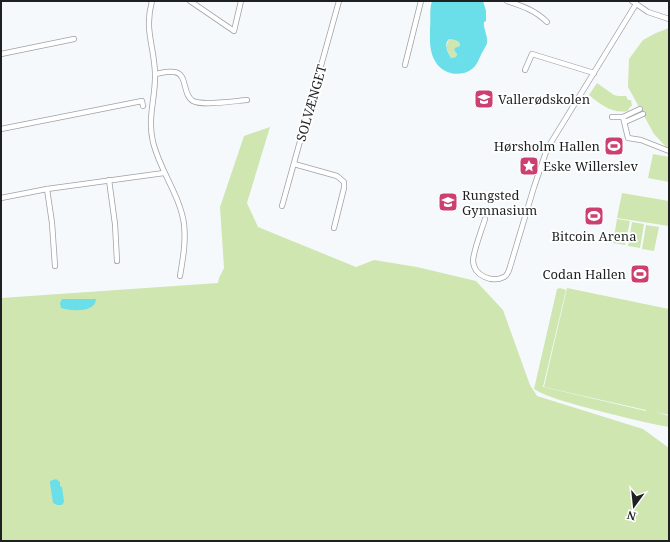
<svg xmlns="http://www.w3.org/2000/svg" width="670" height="542" viewBox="0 0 670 542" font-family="'Noto Serif',serif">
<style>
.green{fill:#cfe6b0}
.water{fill:#6adfe9;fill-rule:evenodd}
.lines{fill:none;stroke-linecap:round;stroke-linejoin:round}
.minor-casing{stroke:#9fa2a5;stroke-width:6}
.minor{stroke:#fff;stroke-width:4.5}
.labels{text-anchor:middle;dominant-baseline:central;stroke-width:3.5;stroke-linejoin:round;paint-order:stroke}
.poi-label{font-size:13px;fill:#1e2021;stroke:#fff;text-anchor:start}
.street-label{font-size:13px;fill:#1e2021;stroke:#fff}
</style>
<rect width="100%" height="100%" fill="#f5f9fc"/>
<g class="green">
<path d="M669 28V150L654 134 628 87 629 59 643 40 656 33Z"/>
<path d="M449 39C455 40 460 40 460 46L454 50 457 54 456 57 451 58 446 47Z"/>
<path d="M597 83 614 95 618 96H626L628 100H631L632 106 630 107 628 111C612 114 600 104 589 95Z"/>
<path d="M270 127 247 203 258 227 356 267 374 260 417 267 476 281 503 310 530 385 537 396 643 429 669 448V541H1V298L218 283 219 278 224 268 220 207 244 136Z"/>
<path d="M653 154 669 157V182L648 178Z"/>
<path d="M622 193 669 201V226L617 218Z"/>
<path d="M617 219 630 221 625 245 613 243Z"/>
<path d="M632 222 644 224 640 248 628 246Z"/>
<path d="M646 225 659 227 654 251 642 249Z"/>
<path d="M560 288 566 290 543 387 646 411V410L544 387 567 288 669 309V415L655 412 669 416V427C640 422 612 414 584 407 567 402 549 398 534 389L557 289Z"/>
</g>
<g class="water">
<path d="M432 1H483L486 11V21L484 22C483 29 488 35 487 43 486 47 482 52 480 57 478 61 476 66 472 69 460 78 442 74 435 61 429 51 430 40 430 28 431 19 429 10 432 1ZM449 39C455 40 460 40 460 46L455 48 454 50 457 54 456 57 451 58C448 52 443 45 449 39Z"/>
<path d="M62 299H96C96 313 70 311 61 308L60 303Z"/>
<path d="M56 479 60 482V486L62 487 64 502 62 505H57L53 503 50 483V481Z"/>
</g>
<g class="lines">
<defs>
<g id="minor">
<path d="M152 1C144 30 154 45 155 73 156 97 147 117 153 142 160 171 180 195 184 224 186 242 183 258 180 276"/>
<path d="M190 1 234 31 241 1"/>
<path d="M507 1C522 6 535 10 547 22"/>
<path d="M632 1 648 12 669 19"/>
<path d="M1 54 74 39"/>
<path d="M405 65 421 1"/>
<path d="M525 70 532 54 594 73"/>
<path d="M155 74C161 73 168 71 174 72 188 73 182 95 193 101 202 106 235 101 247 100"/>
<path d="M612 117H623L628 138 641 140 669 151"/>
<path d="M623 117 640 109"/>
<path d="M625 122 643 114"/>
<path d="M1 129 142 101 143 106"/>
<path d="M294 164 337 176 344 182V188L334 228"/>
<path d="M109 180 115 224 117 261"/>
<path d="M47 189 52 223 55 266"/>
<path d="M1 198 47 189 164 173"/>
<path d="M282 206 339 1"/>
<path d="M485 219C482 229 473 252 473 261 474 276 492 283 504 277 508 275 509 270 510 267L534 187 547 149 636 4"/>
</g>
</defs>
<use href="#minor" class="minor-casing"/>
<use href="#minor" class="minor"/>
</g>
<defs>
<symbol id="school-square" viewBox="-11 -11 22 22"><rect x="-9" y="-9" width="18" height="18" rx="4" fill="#cc406f" stroke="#fff"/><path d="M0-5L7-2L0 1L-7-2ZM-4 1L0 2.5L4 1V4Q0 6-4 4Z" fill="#fff"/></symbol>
<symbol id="stadium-square" viewBox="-11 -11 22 22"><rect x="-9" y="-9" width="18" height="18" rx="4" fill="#cc406f" stroke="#fff"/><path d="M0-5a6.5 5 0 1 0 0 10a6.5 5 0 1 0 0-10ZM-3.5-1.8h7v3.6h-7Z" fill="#fff"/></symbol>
<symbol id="sight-square" viewBox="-11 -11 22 22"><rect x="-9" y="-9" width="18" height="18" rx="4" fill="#cc406f" stroke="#fff"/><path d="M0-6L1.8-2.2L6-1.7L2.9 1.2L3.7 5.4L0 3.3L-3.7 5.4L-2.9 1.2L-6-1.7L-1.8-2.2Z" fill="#fff"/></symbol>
</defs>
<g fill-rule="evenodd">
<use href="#school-square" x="473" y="88" width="22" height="22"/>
<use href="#stadium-square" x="603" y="135" width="22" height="22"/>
<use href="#sight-square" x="518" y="155" width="22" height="22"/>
<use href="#school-square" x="437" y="191" width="22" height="22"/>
<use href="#stadium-square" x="583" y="205" width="22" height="22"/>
<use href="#stadium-square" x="629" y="263" width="22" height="22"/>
</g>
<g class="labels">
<g class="poi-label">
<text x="498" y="99">Vallerødskolen</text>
<text x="600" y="146" text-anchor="end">Hørsholm Hallen</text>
<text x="543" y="166">Eske Willerslev</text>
<text x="462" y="195">Rungsted<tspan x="462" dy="15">Gymnasium</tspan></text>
<text x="594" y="236" text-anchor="middle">Bitcoin Arena</text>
<text x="626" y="274" text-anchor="end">Codan Hallen</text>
</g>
<g class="street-label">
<text transform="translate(311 103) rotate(-74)">SOLVÆNGET</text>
</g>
</g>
<rect width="670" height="542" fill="none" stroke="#1e2021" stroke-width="4"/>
<g transform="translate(634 506) rotate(195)" stroke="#ffffff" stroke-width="3" paint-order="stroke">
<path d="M0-3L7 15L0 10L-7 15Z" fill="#1e2021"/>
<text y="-6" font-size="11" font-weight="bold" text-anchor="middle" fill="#1e2021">N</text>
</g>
</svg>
